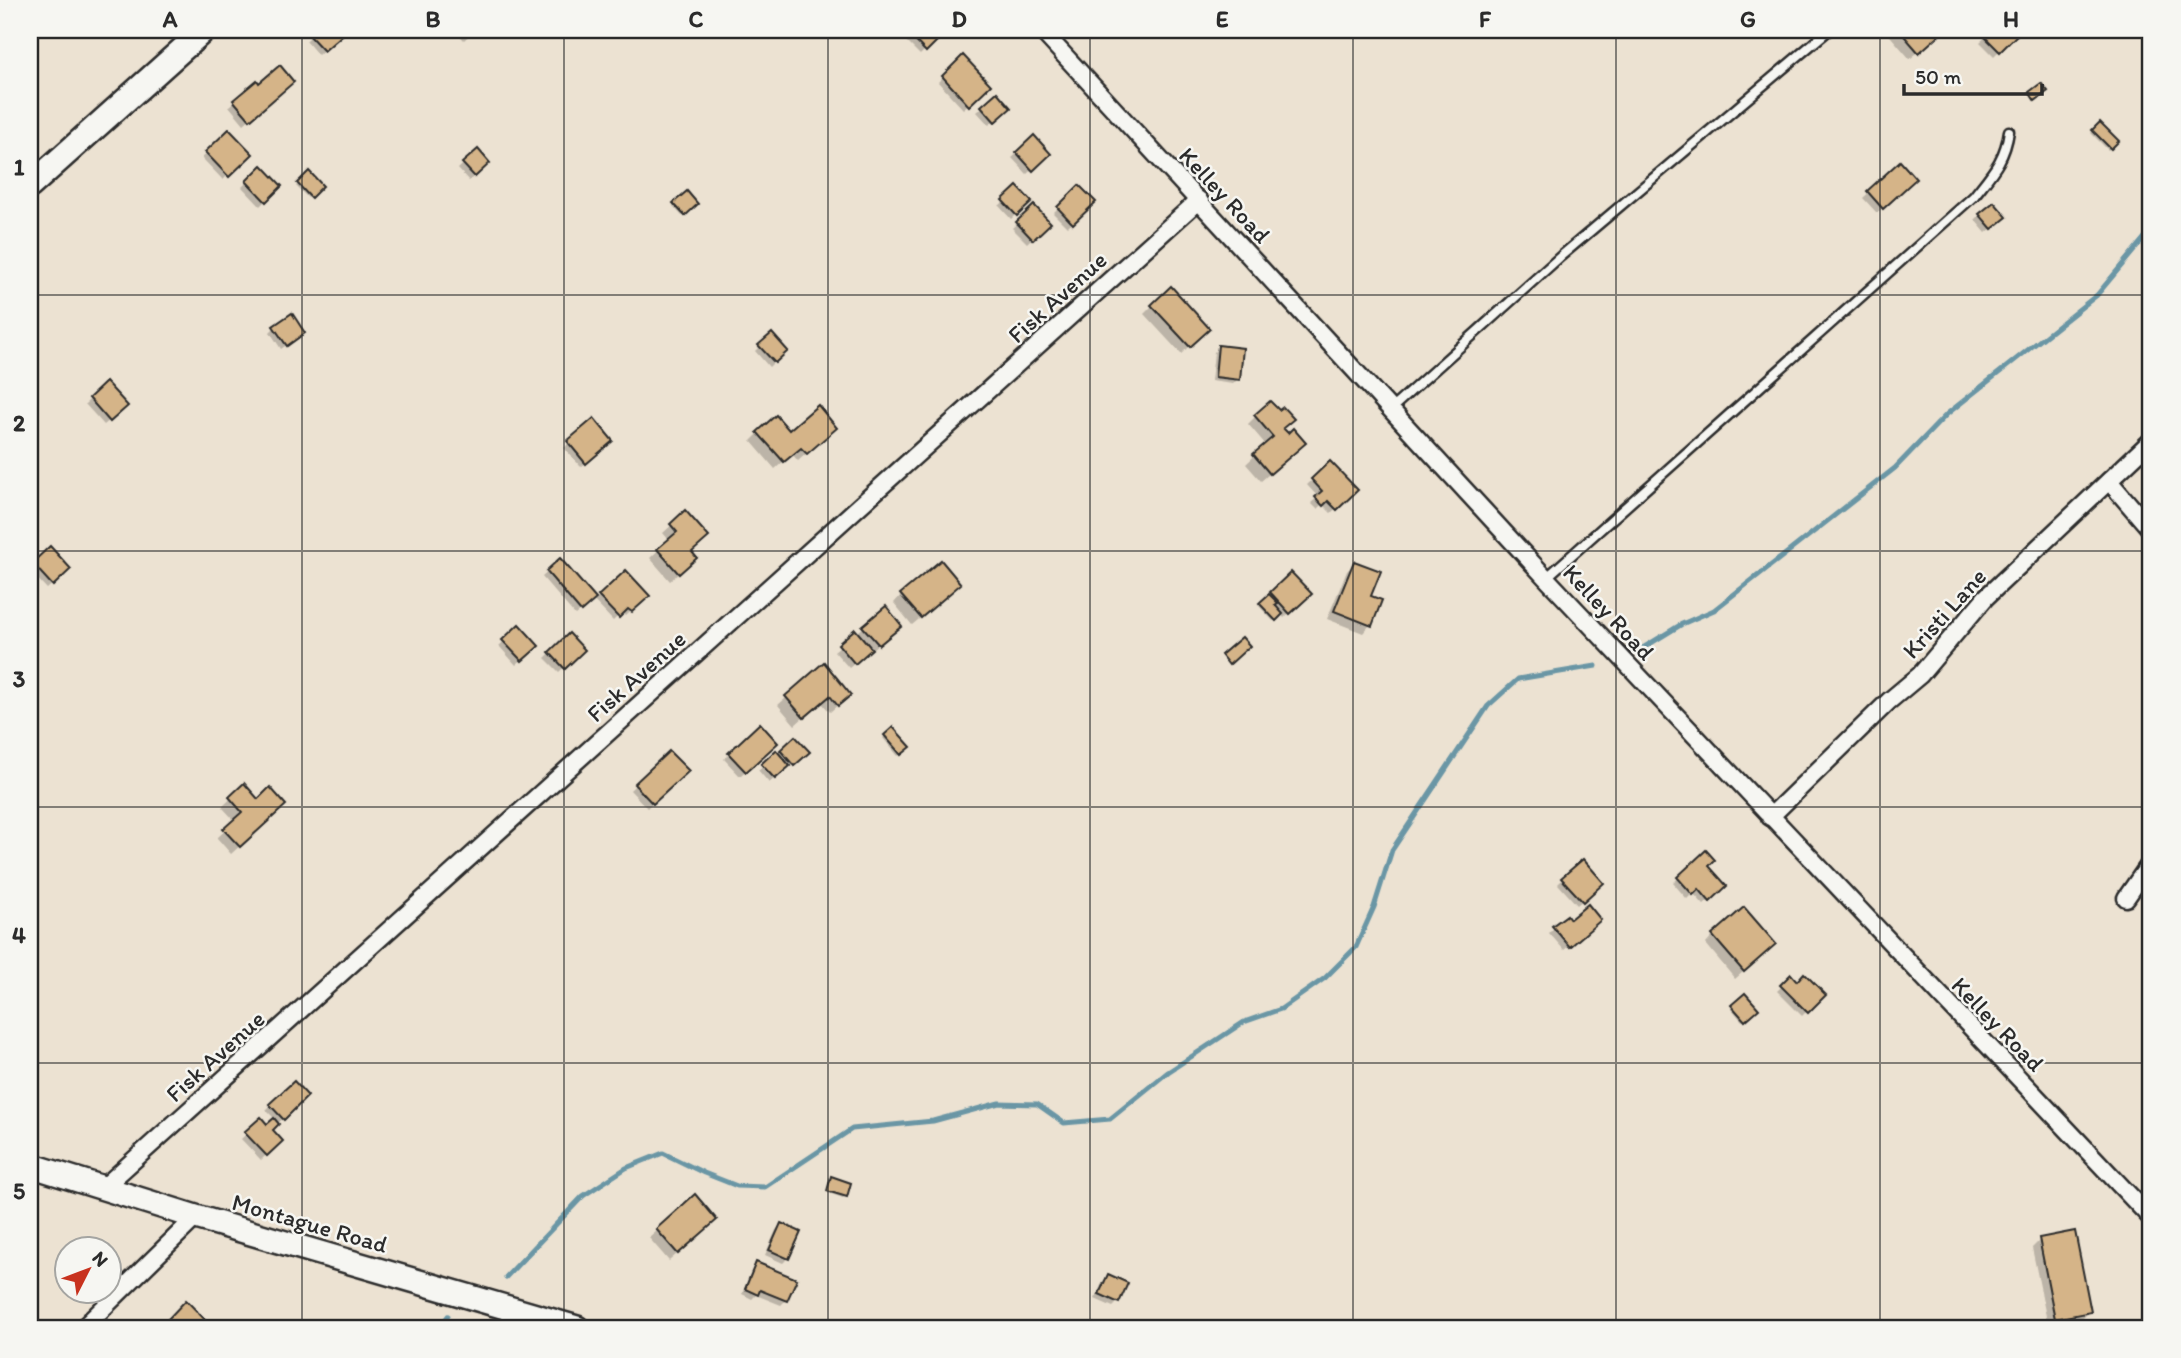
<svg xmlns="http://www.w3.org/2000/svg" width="2181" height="1358" viewBox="0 0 2181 1358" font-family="Itim,sans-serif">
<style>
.shadow{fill:#0003}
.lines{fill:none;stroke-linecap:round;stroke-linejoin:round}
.stream{stroke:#6a96a5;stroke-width:5}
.building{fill:#d5b488;stroke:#2b2b2b;stroke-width:2}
.lane-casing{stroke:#2b2b2b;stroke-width:13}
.street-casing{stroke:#2b2b2b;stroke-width:21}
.secondary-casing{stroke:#2b2b2b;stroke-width:28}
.lane{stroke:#f6f6f2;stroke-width:8}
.street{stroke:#f6f6f2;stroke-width:16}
.secondary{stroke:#f6f6f2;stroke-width:23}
.grid{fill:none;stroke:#2b2b2b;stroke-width:2;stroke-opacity:0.55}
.labels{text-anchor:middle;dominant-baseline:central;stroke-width:5;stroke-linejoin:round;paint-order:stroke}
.street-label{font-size:24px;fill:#2b2b2b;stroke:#f6f6f2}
.neatline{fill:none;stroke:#2b2b2b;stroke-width:2.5}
.grid-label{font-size:23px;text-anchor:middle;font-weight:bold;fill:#2b2b2b}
</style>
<rect width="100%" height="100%" fill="#ece2d2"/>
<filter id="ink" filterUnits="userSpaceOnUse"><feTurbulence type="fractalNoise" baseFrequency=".0143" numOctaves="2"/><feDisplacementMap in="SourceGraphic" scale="14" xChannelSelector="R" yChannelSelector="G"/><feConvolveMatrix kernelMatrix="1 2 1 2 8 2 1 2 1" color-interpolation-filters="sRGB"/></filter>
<g filter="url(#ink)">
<g class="shadow">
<path d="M317 30H346L318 55 306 41Z"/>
<path d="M455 30H475L464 40Z"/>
<path d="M895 30H939L942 33 920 55Z"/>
<path d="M1885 30H1944L1910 59Z"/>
<path d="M1993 30H2015L2018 32 1994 56 1980 42Z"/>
<path d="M963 58 989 85 963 109 938 82Z"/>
<path d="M256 82 259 86 287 87 244 124 229 106Z"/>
<path d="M997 95 1008 108 989 125 977 112Z"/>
<path d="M2100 124 2117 141 2108 150 2091 133Z"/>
<path d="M229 132 250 154 223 180 202 158Z"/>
<path d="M1034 138 1048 154 1027 174 1012 158Z"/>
<path d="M477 151 488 163 469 181 458 169Z"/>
<path d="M1900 164 1914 179 1877 213 1863 198Z"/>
<path d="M262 168 280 186 260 206 242 187Z"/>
<path d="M309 174 321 186 308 198 296 186Z"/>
<path d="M1079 188 1093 202 1067 227 1053 213Z"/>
<path d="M1017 189 1029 202 1011 219 999 206Z"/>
<path d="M686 193 696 203 682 216 673 206Z"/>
<path d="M1034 208 1048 223 1027 243 1012 228Z"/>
<path d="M1980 215 1999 222 1986 233 1975 220Z"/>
<path d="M1152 306 1207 329 1181 354 1144 314Z"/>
<path d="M275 327 303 333 281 349 270 332Z"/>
<path d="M771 335 786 350 769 367 755 351Z"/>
<path d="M1219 347 1238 379 1233 384 1211 381 1214 352Z"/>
<path d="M106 384 126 406 104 425 85 404Z"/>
<path d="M1256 416 1281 428 1296 451 1261 481 1246 464 1266 445 1248 424Z"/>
<path d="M759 433H789L827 435 798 461 792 454 775 469 751 441Z"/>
<path d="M569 443 606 446 581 467 564 448Z"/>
<path d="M1330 463 1355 490 1331 513 1322 504 1317 509 1311 503 1318 497 1307 485Z"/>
<path d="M685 513 687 566 670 581 650 558 669 540 663 533Z"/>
<path d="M50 549 69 569 47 589 30 571V568Z"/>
<path d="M560 561 595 601 626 573 647 596 626 616 622 612 613 621 593 600 575 615 542 577Z"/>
<path d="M1355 563 1369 597 1370 625 1363 633 1327 619 1347 571Z"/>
<path d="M1291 574 1309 594 1284 618 1281 614 1273 621 1259 606Z"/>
<path d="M951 592 912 625 894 603 901 595Z"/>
<path d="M519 627 536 646 516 665 499 646Z"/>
<path d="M864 627 895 630 849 668 834 651Z"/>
<path d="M568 636 582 650 559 672 545 658Z"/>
<path d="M824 665 841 702 830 712 821 702 795 725 778 705Z"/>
<path d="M759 725 775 743 740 776 724 759Z"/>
<path d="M893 729 908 747 898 756 883 738Z"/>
<path d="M795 739 807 752 769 783 758 770Z"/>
<path d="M669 753 686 771 647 808 630 790Z"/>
<path d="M244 786 258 801 276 813 231 854 217 838 235 821 222 807Z"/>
<path d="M1706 853 1707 866 1725 886 1704 905 1693 893 1687 899 1673 883Z"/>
<path d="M1563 879 1597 888 1577 905 1558 884Z"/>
<path d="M1570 921 1594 925 1564 950 1549 933 1554 928Z"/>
<path d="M1713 936 1766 952 1735 979 1706 944Z"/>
<path d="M1791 977 1797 983 1823 995 1802 1016 1777 991Z"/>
<path d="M1745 996 1756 1009 1742 1021 1731 1008Z"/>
<path d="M294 1083 306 1096 271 1130 281 1141 261 1160 241 1139 261 1120 267 1126 275 1119 266 1110Z"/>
<path d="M830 1180 845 1196 843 1198 826 1192Z"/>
<path d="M695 1197 707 1228 669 1261 649 1238Z"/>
<path d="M781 1225 788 1258 783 1263 765 1255 776 1230Z"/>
<path d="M2040 1240 2089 1312 2081 1320 2048 1326 2032 1248Z"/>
<path d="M757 1264 786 1300 781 1305 756 1295 752 1299 742 1294 752 1269Z"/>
<path d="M1108 1276 1118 1302 1113 1307 1095 1299 1103 1281Z"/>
<path d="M186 1303 211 1328H161Z"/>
<path d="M1011 1324 1020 1328H1007Z"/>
</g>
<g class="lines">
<g class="stream">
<path d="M1638 651 1682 624 1714 610 1895 468 1947 414 2097 295 2151 230"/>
<path d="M506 1277 583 1196 626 1168 663 1153 704 1173 737 1186 765 1187 852 1129 933 1121 999 1103 1037 1104 1064 1123 1110 1119 1168 1072 1244 1022 1281 1009 1325 978 1356 947 1374 907 1392 850 1488 706 1518 679 1596 666"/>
<path d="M439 1328 448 1316"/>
</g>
</g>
<g class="building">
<path d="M315 30H348L324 51 309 35Z"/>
<path d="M905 30H941L945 33 926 52Z"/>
<path d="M1899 30H1945L1919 53Z"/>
<path d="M1990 30H2017L2020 32 2000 52 1984 36Z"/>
<path d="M963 55 991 85 969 106 942 76Z"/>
<path d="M280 65 294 82 250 120 233 100 257 80 259 83Z"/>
<path d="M2041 83 2048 91 2035 101 2029 92Z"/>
<path d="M997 92 1011 108 995 122 981 106Z"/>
<path d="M2100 122 2119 141 2111 149 2092 130Z"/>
<path d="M229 129 253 154 229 177 205 152Z"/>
<path d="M1034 135 1051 154 1033 171 1016 152Z"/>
<path d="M478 149 490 163 475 177 462 163Z"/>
<path d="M1900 161 1916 179 1883 209 1867 191Z"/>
<path d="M262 165 282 186 266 202 246 181Z"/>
<path d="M309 171 323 186 311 198 297 183Z"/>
<path d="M1079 185 1096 202 1073 224 1057 207Z"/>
<path d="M1017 186 1032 202 1017 216 1002 200Z"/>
<path d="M687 191 698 204 685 216 673 203Z"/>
<path d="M1994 202 2007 217 1992 229 1979 214Z"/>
<path d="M1034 205 1051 223 1033 240 1016 222Z"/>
<path d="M1171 286 1210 329 1190 347 1151 305Z"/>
<path d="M292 313 305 333 287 346 273 326Z"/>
<path d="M772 333 788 351 775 363 758 345Z"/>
<path d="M1218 345 1243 348 1240 380 1215 377Z"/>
<path d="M106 382 128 406 110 422 89 398Z"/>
<path d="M1270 401 1279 410 1283 407 1294 419 1283 428 1288 433 1293 428 1306 443 1270 474 1253 454 1273 437 1254 415Z"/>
<path d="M818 405 837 428 807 454 801 448 784 462 757 432 776 415 789 430Z"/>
<path d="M594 418 613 441 586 464 567 441Z"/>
<path d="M1330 461 1358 490 1337 510 1328 501 1323 506 1315 497 1322 491 1311 479Z"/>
<path d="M685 510 709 537 692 552 697 558 679 574 657 549 677 532 670 524Z"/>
<path d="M50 546 71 569 53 586 32 563Z"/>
<path d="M560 558 596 599 581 612 546 571Z"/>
<path d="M941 560 961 584 921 618 900 594Z"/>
<path d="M1354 561 1381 571 1371 596 1382 600 1372 626 1334 611Z"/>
<path d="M626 570 650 596 632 612 628 609 619 618 598 596Z"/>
<path d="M1291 572 1312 594 1290 614 1270 592Z"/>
<path d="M1269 594 1278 603 1275 605 1283 614 1276 621 1259 603Z"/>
<path d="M886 606 902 626 879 645 862 626Z"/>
<path d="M519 624 539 646 522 661 502 640Z"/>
<path d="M855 629 872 649 855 664 838 644Z"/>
<path d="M569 633 585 650 565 669 549 652Z"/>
<path d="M1242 637 1250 646 1229 665 1221 655Z"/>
<path d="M824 662 851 695 838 706 830 696 804 718 785 696Z"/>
<path d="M760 723 778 743 746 772 728 753Z"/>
<path d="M893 727 911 747 901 755 884 735Z"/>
<path d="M795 736 810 752 794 766 780 750Z"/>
<path d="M776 750 790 766 775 779 761 764Z"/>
<path d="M669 751 689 771 653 804 634 784Z"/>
<path d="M244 783 258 799 270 787 286 805 240 847 223 829 242 812 229 797Z"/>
<path d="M1706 850 1715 860 1709 866 1727 886 1710 902 1699 889 1693 895 1677 877Z"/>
<path d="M1583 859 1604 883 1583 902 1561 878Z"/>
<path d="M1588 904 1601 920 1570 947 1552 926 1567 915 1570 919Z"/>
<path d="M1744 907 1776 944 1744 972 1712 935Z"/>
<path d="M1804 973 1826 995 1808 1013 1780 985 1791 974 1797 981Z"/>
<path d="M1745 993 1759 1009 1745 1021 1731 1005Z"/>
<path d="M294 1081 308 1096 284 1120 269 1104Z"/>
<path d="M261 1117 267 1124 274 1118 279 1124 273 1130 283 1141 267 1156 244 1132Z"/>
<path d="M831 1176 851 1183 847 1197 827 1191Z"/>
<path d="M695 1194 717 1220 678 1254 656 1229Z"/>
<path d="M781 1223 801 1232 789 1259 769 1250Z"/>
<path d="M2075 1231 2091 1312 2055 1319 2039 1238Z"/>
<path d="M756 1262 797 1279 787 1301 760 1290 758 1295 745 1289Z"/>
<path d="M1108 1274 1128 1283 1119 1303 1099 1294Z"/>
<path d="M186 1300 213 1328H177L168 1319Z"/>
</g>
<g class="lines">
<defs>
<g id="lane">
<path d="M1391 409 1561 256 1829 30"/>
<path d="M1546 578 1974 196C1992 173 2005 160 2009 131"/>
</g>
<g id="street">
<path d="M1041 30 1546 578 2151 1218"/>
<path d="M2109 481 2151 530"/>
<path d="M1770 817 1889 701 1920 675 1986 597 2151 441"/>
<path d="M2126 898 2151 862"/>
<path d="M104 1187 1199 200"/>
<path d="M83 1328 196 1217"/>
</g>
<g id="secondary">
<path d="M30 186 204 30"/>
<path d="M30 1165 196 1217 577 1328"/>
</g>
</defs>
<use href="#lane" class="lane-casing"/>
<use href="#street" class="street-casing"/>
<use href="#secondary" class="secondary-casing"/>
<use href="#lane" class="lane"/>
<use href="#street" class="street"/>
<use href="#secondary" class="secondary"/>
</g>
</g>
<path class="grid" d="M302 30V1328M564 30V1328M828 30V1328M1090 30V1328M1353 30V1328M1616 30V1328M1880 30V1328M30 295H2151M30 551H2151M30 807H2151M30 1063H2151"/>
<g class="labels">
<g class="street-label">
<text transform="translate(1225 195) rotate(47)">Kelley Road</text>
<text transform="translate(1057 297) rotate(-42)">Fisk Avenue</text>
<text transform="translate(1609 612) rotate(47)">Kelley Road</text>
<text transform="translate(1944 613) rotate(-48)">Kristi Lane</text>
<text transform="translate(636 676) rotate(-42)">Fisk Avenue</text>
<text transform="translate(1998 1024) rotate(46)">Kelley Road</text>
<text transform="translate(215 1056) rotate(-42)">Fisk Avenue</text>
<text transform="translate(310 1223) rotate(16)">Montague Road</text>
</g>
</g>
<rect width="2181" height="1358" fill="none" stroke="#f6f6f2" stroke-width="77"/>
<g transform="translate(88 1270) rotate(48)"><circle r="33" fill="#f6f6f2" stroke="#a5a5a2" stroke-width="2"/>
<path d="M0-5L12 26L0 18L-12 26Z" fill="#c8321e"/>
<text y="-10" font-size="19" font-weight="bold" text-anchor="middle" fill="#2b2b2b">N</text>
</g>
<path d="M1904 84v10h138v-10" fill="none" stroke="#2b2b2b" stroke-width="3.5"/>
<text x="1915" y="84" font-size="21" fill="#2b2b2b" stroke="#f6f6f2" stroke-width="5" paint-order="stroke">50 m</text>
<rect x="38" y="38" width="2104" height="1282" class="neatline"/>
<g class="grid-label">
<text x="170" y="27">A</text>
<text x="433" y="27">B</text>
<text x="696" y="27">C</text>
<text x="959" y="27">D</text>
<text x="1222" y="27">E</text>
<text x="1485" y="27">F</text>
<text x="1748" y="27">G</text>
<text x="2011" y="27">H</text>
<text x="19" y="175">1</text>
<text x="19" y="431">2</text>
<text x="19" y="687">3</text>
<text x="19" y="943">4</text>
<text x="19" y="1199">5</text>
</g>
</svg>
